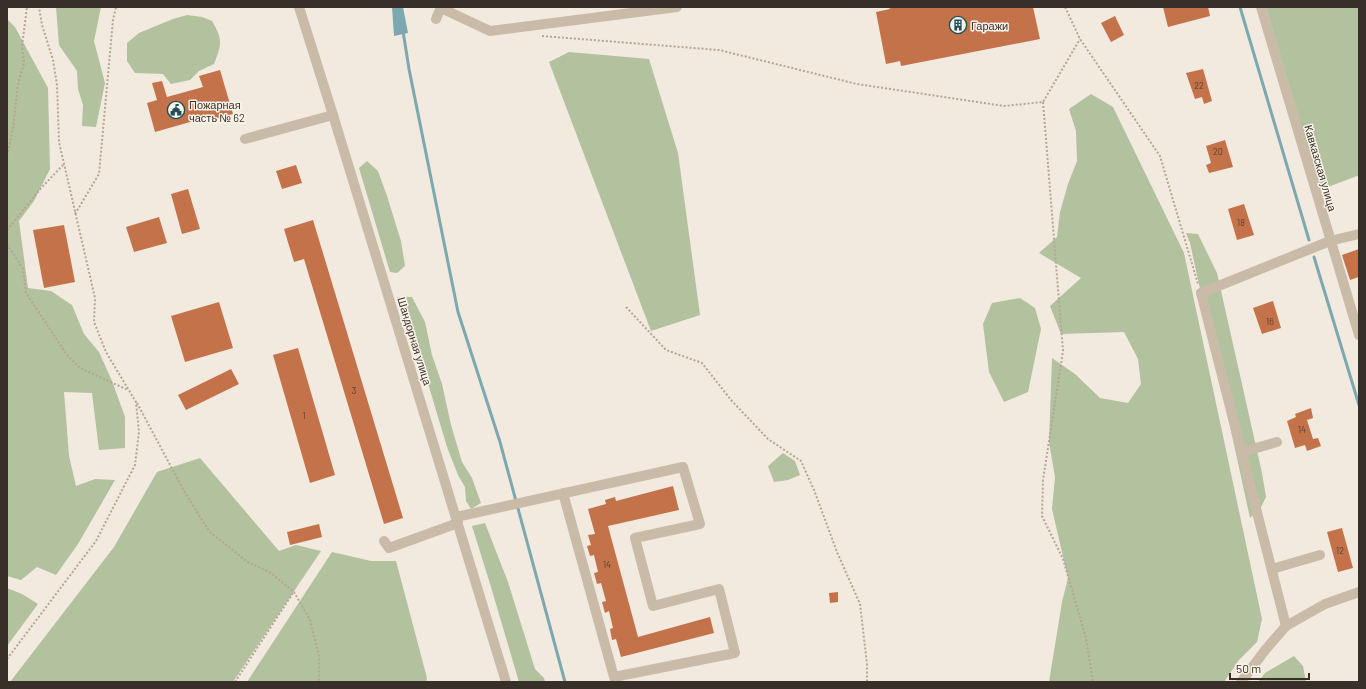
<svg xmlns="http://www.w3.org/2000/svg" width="1366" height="689" viewBox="0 0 1366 689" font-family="Barlow,sans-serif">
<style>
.green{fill:#b2c19e}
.water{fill:#7da8af}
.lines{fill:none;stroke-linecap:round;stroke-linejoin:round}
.stream{stroke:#7da8af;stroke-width:3}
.building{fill:#c4724a}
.path{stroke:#b6a594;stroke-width:2;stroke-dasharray:2 2;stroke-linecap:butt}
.minor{stroke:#cabba9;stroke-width:10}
.labels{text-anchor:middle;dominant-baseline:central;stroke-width:3;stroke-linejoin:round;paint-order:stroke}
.number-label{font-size:9px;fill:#5b4031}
.poi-label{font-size:11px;fill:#382f29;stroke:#faf4ea;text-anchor:start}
.street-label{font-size:11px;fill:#382f29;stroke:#faf4ea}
</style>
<rect width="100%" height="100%" fill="#f2eade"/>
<g class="green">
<path d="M56 7H101L94 41 105 83 96 127 82 126 83 105 78 89 77 71 59 45Z"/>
<path d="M1266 7H1359V175L1357 176 1320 190Z"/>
<path d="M187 15 202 17 212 21C223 40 222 44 214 64L199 71 190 80 171 84 163 74 135 73 127 61V43L139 33 173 19Z"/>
<path d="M7 19 15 27 48 88 50 169 34 201 19 221 28 288 51 291 72 305 84 334 99 352 112 381 125 417V448L99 450 92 393 64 392 69 456 76 486 95 479 115 480 78 544 56 575 37 567 21 580 7 576Z"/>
<path d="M569 52 649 59 678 153 700 315 651 331 549 62Z"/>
<path d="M1091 94 1113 107 1184 253 1262 619 1257 642 1239 660 1224 682H1049L1062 602 1068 578 1052 509 1055 477 1049 442 1052 358 1075 374 1100 398 1128 403 1141 384 1138 359 1124 332 1061 334 1050 306 1081 278 1039 253 1057 237 1060 212 1068 184 1077 161 1076 131 1069 109Z"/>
<path d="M367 161 378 171 387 196 401 241 405 266 397 273 390 272 359 168Z"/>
<path d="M1186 233 1198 234 1217 273 1262 473 1266 497 1261 507 1250 518 1190 243Z"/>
<path d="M397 297H412L425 322 432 355 442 384 451 425 462 462 472 478 481 503 471 509 466 501 465 487 458 475 447 447 418 350Z"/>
<path d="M1020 298 1035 308 1041 329 1028 392 1004 402 989 372 983 324 992 303Z"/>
<path d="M783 453 795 461 800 475 788 480 774 482 768 466Z"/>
<path d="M200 458 279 551 296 545 321 551 233 682H10L114 547 157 472Z"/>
<path d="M485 523 508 582 535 669 544 678 545 682H519L491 587 472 526Z"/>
<path d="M332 552 371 561H396L427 678 426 682H247Z"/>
<path d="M7 588 22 594 38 604 7 646Z"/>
<path d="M1294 656 1303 666 1306 682H1258L1265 673Z"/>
</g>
<path class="water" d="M392 7H403L408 33 394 36Z"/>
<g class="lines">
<g class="stream">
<path d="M1240 7 1309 240"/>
<path d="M403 31 409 69 458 312 500 442 565 682"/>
<path d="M1314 257 1359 405"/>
</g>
</g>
<g class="building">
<path d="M889 7H1033L1040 39 901 66 900 61 886 64 876 12 890 9Z"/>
<path d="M1163 7H1208L1210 16 1168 27Z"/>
<path d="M1115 16 1124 35 1111 42 1101 23Z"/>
<path d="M1203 69 1212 101 1204 104 1202 97 1195 99 1186 73Z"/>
<path d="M220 70 233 114 212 120 211 116 155 132 147 103 157 100 152 83 162 81 167 97 203 87 199 76Z"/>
<path d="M1225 140 1233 167 1209 173 1206 165 1211 163 1206 146Z"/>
<path d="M296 165 302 183 282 189 276 171Z"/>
<path d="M188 189 200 229 182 234 171 194Z"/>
<path d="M1244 204 1254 235 1237 240 1228 209Z"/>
<path d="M159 217 167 243 134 252 126 227Z"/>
<path d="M313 220 403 518 384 524 304 259 294 262 284 229Z"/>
<path d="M64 225 75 282 44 288 33 230Z"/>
<path d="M1359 249V277L1350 280 1342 255Z"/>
<path d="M1273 301 1281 328 1262 334 1253 308Z"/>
<path d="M219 302 233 348 185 362 171 316Z"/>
<path d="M298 348 335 475 310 483 273 355Z"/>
<path d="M231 369 239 384 186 410 178 395Z"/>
<path d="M1311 408 1313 418 1307 420 1313 439 1318 438 1321 446 1307 451 1305 445 1295 448 1287 421 1296 417 1295 414Z"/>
<path d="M673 486 679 510 608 526 638 637 710 617 714 633 621 657 616 639 612 640 610 629 613 628 609 611 605 613 602 602 606 601 601 583 597 584 594 573 598 572 594 555 590 556 587 546 591 545 588 535 595 534 588 509 606 504 605 500 615 497 616 501Z"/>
<path d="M319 524 322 537 290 545 287 532Z"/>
<path d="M1342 528 1353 568 1338 572 1327 532Z"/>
<path d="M838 592V602L830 603 829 593Z"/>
</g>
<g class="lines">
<g class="path">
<path d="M1065 7 1080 39 1160 156 1198 284"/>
<path d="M542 36 719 50 857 84 1004 106 1043 102 1080 39"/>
<path d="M1043 102 1063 351 1043 480 1042 516 1063 559 1086 638 1093 682"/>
<path d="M7 156 13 128 18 84 24 63 22 46 27 7"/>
<path d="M75 214 99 174 113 20 116 7"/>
<path d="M7 230 42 187 64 164"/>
<path d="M7 244 23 269 26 293 67 355 80 368 128 390"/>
<path d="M626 307 666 350 702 363 731 400 768 439 801 461 814 490 837 552 860 604 867 664V682"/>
<path d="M137 403 184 491 209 531 246 561 271 573 294 592 310 620 319 656V682"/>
<path d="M7 659 96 541 135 465 139 432 136 402 106 352 94 322 95 298 59 142 57 85 53 60 42 25 39 7"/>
<path d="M235 682 293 593"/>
</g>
<g class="minor">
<path d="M299 7 333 115 506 682"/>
<path d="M1261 7 1359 335"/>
<path d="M441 8 490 31 677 7"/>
<path d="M436 19 441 7"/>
<path d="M245 139 333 115"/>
<path d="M1242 452 1277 442"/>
<path d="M456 517 683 467 700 524 635 538 653 606 719 589 735 653 614 677 563 493"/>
<path d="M384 541 389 548 458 523"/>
<path d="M1272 569 1320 555"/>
<path d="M1286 626 1201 293 1330 241 1359 234"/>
<path d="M1241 682 1266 649 1286 626 1325 604 1359 592"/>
</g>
</g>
<defs>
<symbol id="building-ring" viewBox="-11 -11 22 22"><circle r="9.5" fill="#faf4ea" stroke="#1f5059" stroke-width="1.5"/><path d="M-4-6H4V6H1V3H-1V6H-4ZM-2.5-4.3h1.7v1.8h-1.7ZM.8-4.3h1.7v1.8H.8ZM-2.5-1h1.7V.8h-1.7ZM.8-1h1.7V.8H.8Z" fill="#1f5059"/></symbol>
<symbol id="civic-ring" viewBox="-11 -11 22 22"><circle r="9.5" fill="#faf4ea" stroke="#1f5059" stroke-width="1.5"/><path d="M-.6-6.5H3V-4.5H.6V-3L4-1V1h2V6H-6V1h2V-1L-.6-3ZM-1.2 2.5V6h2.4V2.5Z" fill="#1f5059"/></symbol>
</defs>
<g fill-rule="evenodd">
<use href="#building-ring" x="948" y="15" width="20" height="20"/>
<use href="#civic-ring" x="166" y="100" width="20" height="20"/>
</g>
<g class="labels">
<g class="number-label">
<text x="1199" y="85">22</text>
<text x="1218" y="151">20</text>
<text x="1241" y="222">18</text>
<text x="1270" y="321">16</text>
<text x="354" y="390">3</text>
<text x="304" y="415">1</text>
<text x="1302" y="429">14</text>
<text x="1340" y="550">12</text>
<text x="607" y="564">14</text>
</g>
<g class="poi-label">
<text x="971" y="25">Гаражи</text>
<text x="189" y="104">Пожарная<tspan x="189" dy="13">часть № 62</tspan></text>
</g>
<g class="street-label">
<text transform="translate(1321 168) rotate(74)">Кавказская улица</text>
<text transform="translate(415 341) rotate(73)">Шандорная улица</text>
</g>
</g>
<rect width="1366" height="689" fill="none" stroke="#382f29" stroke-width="16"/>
<path d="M1230 673v6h79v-6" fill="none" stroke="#382f29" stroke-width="2"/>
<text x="1236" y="673" font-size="12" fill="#382f29" stroke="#faf4ea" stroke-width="3" paint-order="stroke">50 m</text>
</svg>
